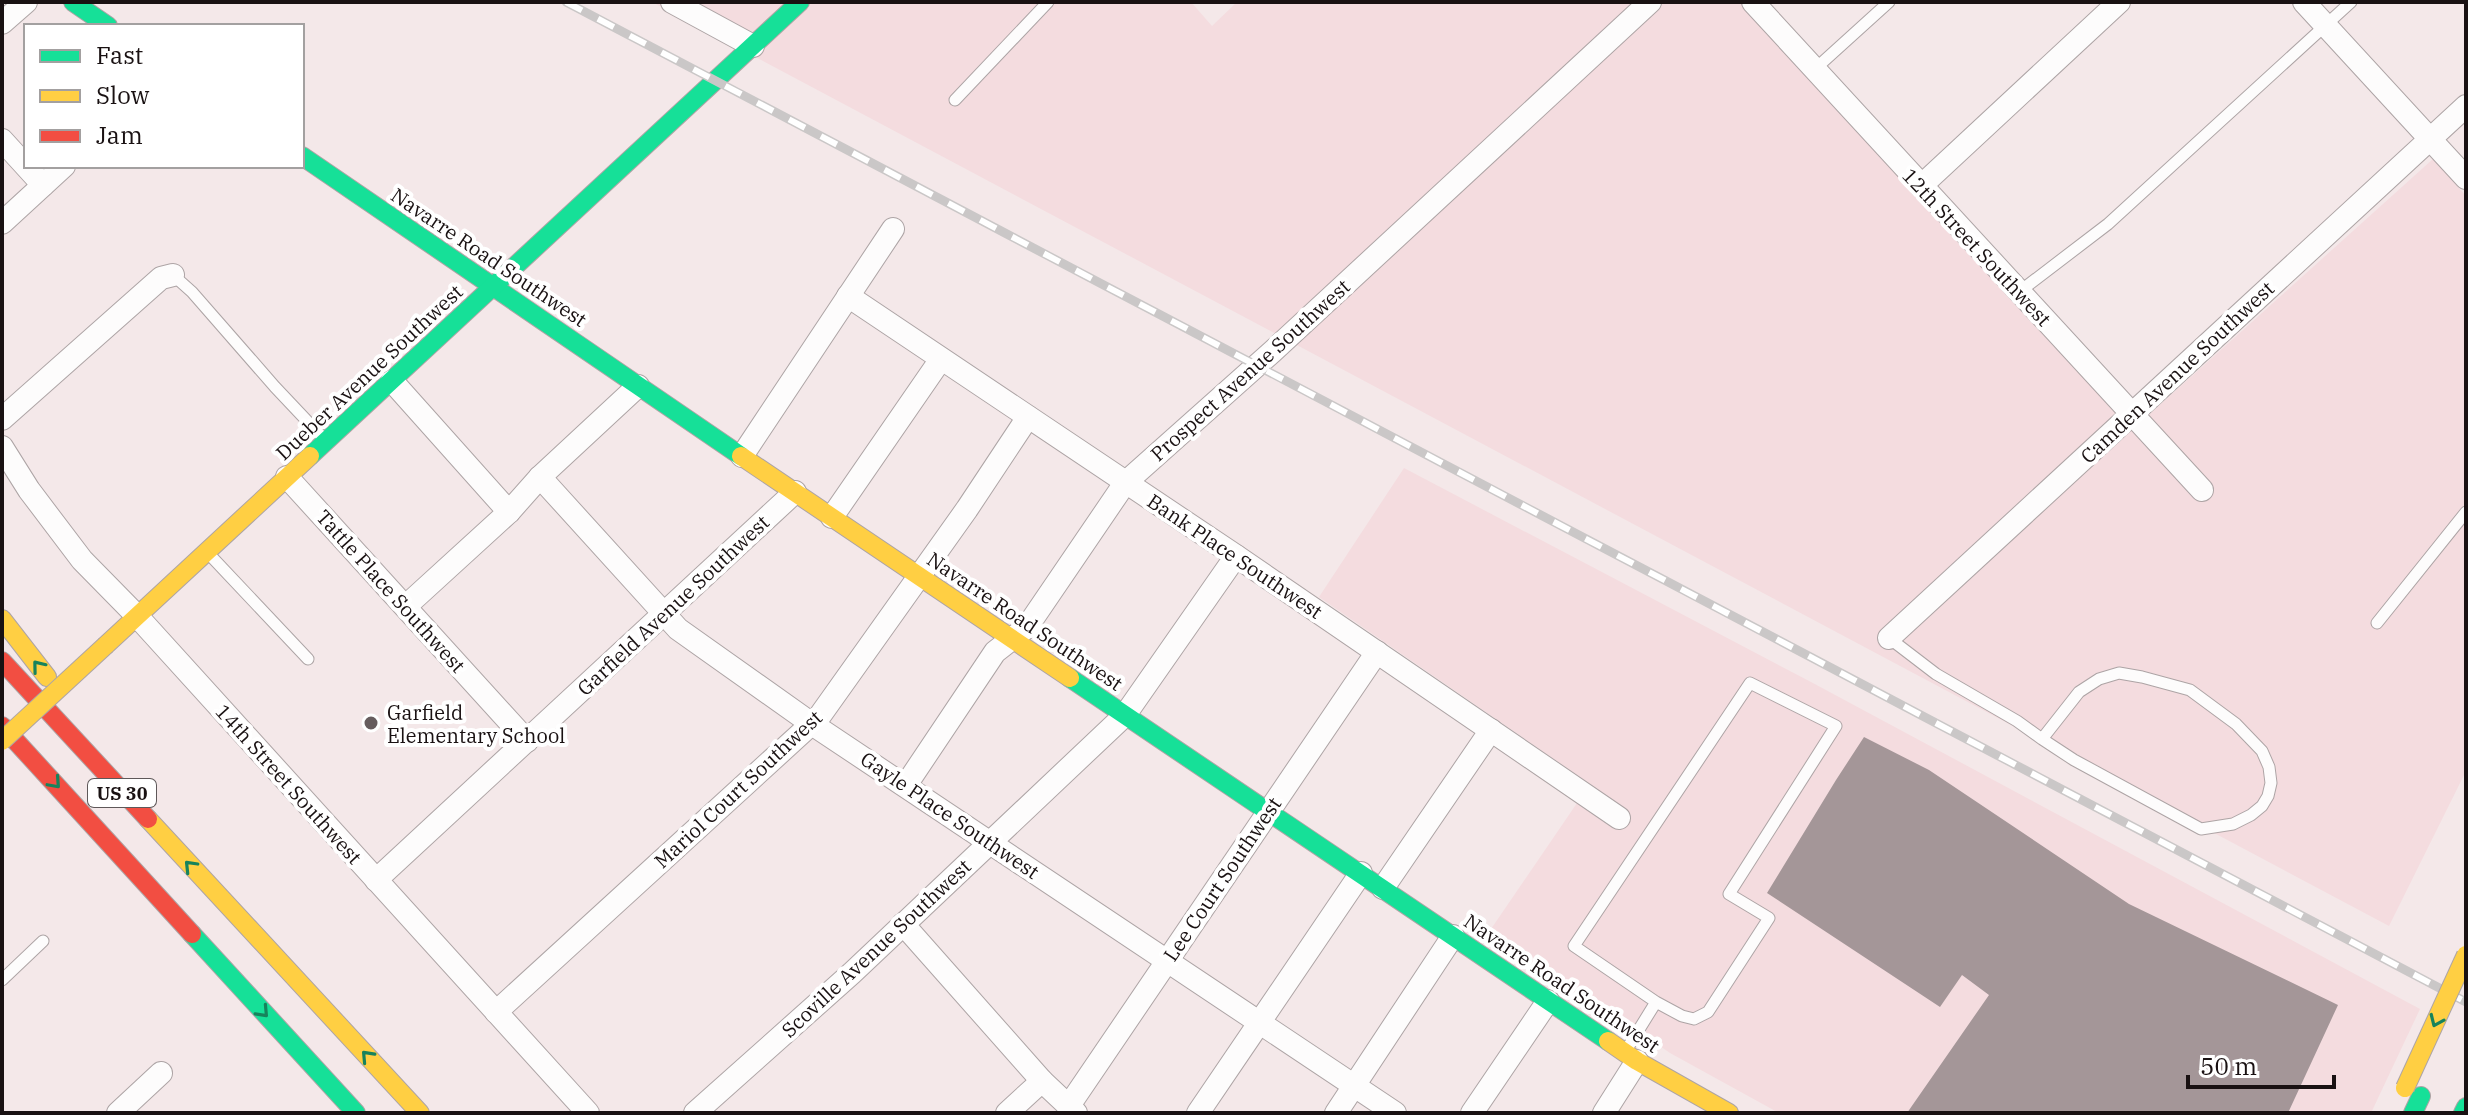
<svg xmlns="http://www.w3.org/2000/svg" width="2468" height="1115" viewBox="0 0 2468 1115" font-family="'IBM Plex Serif',serif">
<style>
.built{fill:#f4dcdf}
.building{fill:#a49698}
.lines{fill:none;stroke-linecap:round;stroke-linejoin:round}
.lane-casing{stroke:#ada4a5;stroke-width:13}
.street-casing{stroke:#ada4a5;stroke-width:24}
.fast-casing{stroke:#ada4a5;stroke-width:20}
.slow-casing{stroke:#ada4a5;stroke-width:20}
.jam-casing{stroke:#ada4a5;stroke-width:20}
.lane{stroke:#fdfcfc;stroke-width:11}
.street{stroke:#fdfcfc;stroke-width:22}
.fast{stroke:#16e098;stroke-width:18}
.slow{stroke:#ffcf43;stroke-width:18}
.jam{stroke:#f24e42;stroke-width:18}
.rail-casing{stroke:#cac7c7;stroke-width:9}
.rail{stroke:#fff;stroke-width:6;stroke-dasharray:18;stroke-linecap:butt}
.slow-bridge-casing{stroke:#ada4a5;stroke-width:20;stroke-linecap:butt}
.slow-bridge{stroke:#ffcf43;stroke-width:18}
.oneway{stroke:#17835c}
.poi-dot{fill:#665c5d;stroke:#fff;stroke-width:3}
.labels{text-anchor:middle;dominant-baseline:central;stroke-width:8;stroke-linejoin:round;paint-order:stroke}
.shield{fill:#fff;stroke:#5e5859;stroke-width:2}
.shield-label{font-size:18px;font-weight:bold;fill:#191112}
.street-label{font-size:20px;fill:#191112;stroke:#fff}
.poi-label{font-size:20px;fill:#191112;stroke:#fff;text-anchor:start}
</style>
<rect width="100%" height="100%" fill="#f4e8e9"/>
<g class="built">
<path d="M652 2H1191L1212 26 1237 2H1741L2133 429 2433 159 2466 196V771L2389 926Z"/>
<path d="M1404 468 1811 682 2420 1009 2371 1113H1779L1670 1053 1491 929 1590 784 1319 597Z"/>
</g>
<path class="building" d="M1864 737 1929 770 2129 904 2338 1005 2288 1113H1907L1989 995 1962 975 1940 1007 1767 893 1836 780Z"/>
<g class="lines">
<defs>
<g id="lane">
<path d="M1815 69 1889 2"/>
<path d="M955 100 1048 2"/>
<path d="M173 275 192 292 275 387 326 441"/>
<path d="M2019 292 2108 224 2351 2"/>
<path d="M208 553 308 659"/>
<path d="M2377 623 2466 512"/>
<path d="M1889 638 1936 674 2017 721 2042 739 2074 760 2201 829 2233 824 2251 815 2262 806 2268 796 2271 783 2269 767 2262 751 2236 724 2190 690 2142 677 2119 673 2099 679 2079 692 2042 739"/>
<path d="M2 980 43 941"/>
<path d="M1625 1052 1656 1002 1574 946 1750 683 1836 726 1729 894 1769 918 1708 1012 1694 1019 1682 1016 1656 1002"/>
</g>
<g id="street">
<path d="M672 2 753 46"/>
<path d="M1753 2 2202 490"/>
<path d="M2304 2 2466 178"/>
<path d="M2 23 26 2"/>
<path d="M2 140 43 185"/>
<path d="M1921 186 2119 2"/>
<path d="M2 223 64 166"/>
<path d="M848 296 1236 556 1619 818"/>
<path d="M392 381 509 512"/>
<path d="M2 419 161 278 173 275"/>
<path d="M2 447 29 490 82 560 137 616 588 1113"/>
<path d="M742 456 893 229"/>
<path d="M287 477 527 741"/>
<path d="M540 477 678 629 812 724 1395 1113"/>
<path d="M832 517 941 359"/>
<path d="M406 606 509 512 540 477 638 386"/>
<path d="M1889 638 2466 106"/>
<path d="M906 785 995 652 1027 627 1125 483 1272 352 1650 2"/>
<path d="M376 880 795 492"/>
<path d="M1383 888 1491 730"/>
<path d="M903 924 1042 1081 1076 1113"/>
<path d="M496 1012 819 717 967 509 1028 417"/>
<path d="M1068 1107 1377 652"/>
<path d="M118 1113 161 1073"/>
<path d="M695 1113 852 973 1125 715 1236 556"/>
<path d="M1007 1113 1042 1081"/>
<path d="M1198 1113 1361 873"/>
<path d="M1336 1113 1453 936"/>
<path d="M1472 1113 1548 1001"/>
<path d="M1604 1113 1637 1061"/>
</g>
<g id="fast">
<path d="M73 2 108 26"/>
<path d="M302 156 741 456"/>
<path d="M310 456 800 2"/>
<path d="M1070 678 1608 1041"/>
<path d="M192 934 356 1113"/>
<path d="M2413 1113 2421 1096"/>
<path d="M2463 1113 2466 1107"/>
</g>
<g id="slow">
<path d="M741 456 1070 678"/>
<path d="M2 619 47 677"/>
<path d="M106 645 310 456"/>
<path d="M148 819 420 1113"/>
<path d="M1608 1041 1637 1061 1729 1113"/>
</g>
<g id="jam">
<path d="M2 661 148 819"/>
<path d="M2 726 192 934"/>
</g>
</defs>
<use href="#lane" class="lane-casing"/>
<use href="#street" class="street-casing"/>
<use href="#fast" class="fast-casing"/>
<use href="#slow" class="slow-casing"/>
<use href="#jam" class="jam-casing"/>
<use href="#lane" class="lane"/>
<use href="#street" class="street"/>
<use href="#fast" class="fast"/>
<use href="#slow" class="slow"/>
<use href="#jam" class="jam"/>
<defs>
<path id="rail" d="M566 2 2466 1002"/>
</defs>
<use href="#rail" class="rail-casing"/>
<use href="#rail" class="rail"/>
<defs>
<g id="slow-bridge">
<path d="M2 741 106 645"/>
<path d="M2405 1088 2466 955"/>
</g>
</defs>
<use href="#slow-bridge" class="slow-bridge-casing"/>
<use href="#slow-bridge" class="slow-bridge"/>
</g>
<defs><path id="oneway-chevron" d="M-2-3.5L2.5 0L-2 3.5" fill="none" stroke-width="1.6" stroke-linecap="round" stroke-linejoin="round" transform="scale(2)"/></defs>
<g class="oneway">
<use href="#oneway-chevron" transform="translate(38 666) rotate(-129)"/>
<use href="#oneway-chevron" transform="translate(55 783) rotate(48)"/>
<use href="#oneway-chevron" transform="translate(190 866) rotate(-134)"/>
<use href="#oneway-chevron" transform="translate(263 1012) rotate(47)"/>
<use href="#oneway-chevron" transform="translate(2436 1021) rotate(114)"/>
<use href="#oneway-chevron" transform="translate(367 1056) rotate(-133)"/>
</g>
<circle class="poi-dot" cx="371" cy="723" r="8"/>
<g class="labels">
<rect class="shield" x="88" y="779" width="68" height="28" rx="6"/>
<g class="shield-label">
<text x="122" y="793">US 30</text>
</g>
<g class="street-label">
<text transform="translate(1977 247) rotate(47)">12th Street Southwest</text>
<text transform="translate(489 257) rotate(34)">Navarre Road Southwest</text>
<text transform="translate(1250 370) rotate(-42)">Prospect Avenue Southwest</text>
<text transform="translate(369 372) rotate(-43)">Dueber Avenue Southwest</text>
<text transform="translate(2177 372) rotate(-43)">Camden Avenue Southwest</text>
<text transform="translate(1235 556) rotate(34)">Bank Place Southwest</text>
<text transform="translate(391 591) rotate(48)">Tattle Place Southwest</text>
<text transform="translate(673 605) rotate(-43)">Garfield Avenue Southwest</text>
<text transform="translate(1025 621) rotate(34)">Navarre Road Southwest</text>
<text transform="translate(289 784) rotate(48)">14th Street Southwest</text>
<text transform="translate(738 789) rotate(-43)">Mariol Court Southwest</text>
<text transform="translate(950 815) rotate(34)">Gayle Place Southwest</text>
<text transform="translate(1222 879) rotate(-56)">Lee Court Southwest</text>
<text transform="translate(876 948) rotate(-43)">Scoville Avenue Southwest</text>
<text transform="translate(1562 983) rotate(34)">Navarre Road Southwest</text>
</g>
<g class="poi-label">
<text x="387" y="712">Garfield<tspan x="387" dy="23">Elementary School</tspan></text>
</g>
</g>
<rect width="2468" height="1115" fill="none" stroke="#191112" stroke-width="8"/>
<rect x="24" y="24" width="280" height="144" fill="#ffffff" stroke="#a3a0a0" stroke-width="2"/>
<rect x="40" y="50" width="40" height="12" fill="#16e098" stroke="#a3a0a0" stroke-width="2"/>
<text x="96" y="64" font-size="24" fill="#191112">Fast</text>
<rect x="40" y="90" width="40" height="12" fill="#ffcf43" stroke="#a3a0a0" stroke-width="2"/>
<text x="96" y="104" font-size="24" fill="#191112">Slow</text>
<rect x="40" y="130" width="40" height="12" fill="#f24e42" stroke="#a3a0a0" stroke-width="2"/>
<text x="96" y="144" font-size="24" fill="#191112">Jam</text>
<path d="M2188 1075v12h146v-12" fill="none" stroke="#191112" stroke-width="4"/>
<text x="2200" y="1075" font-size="24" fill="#191112" stroke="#ffffff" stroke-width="6" paint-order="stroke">50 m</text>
</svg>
